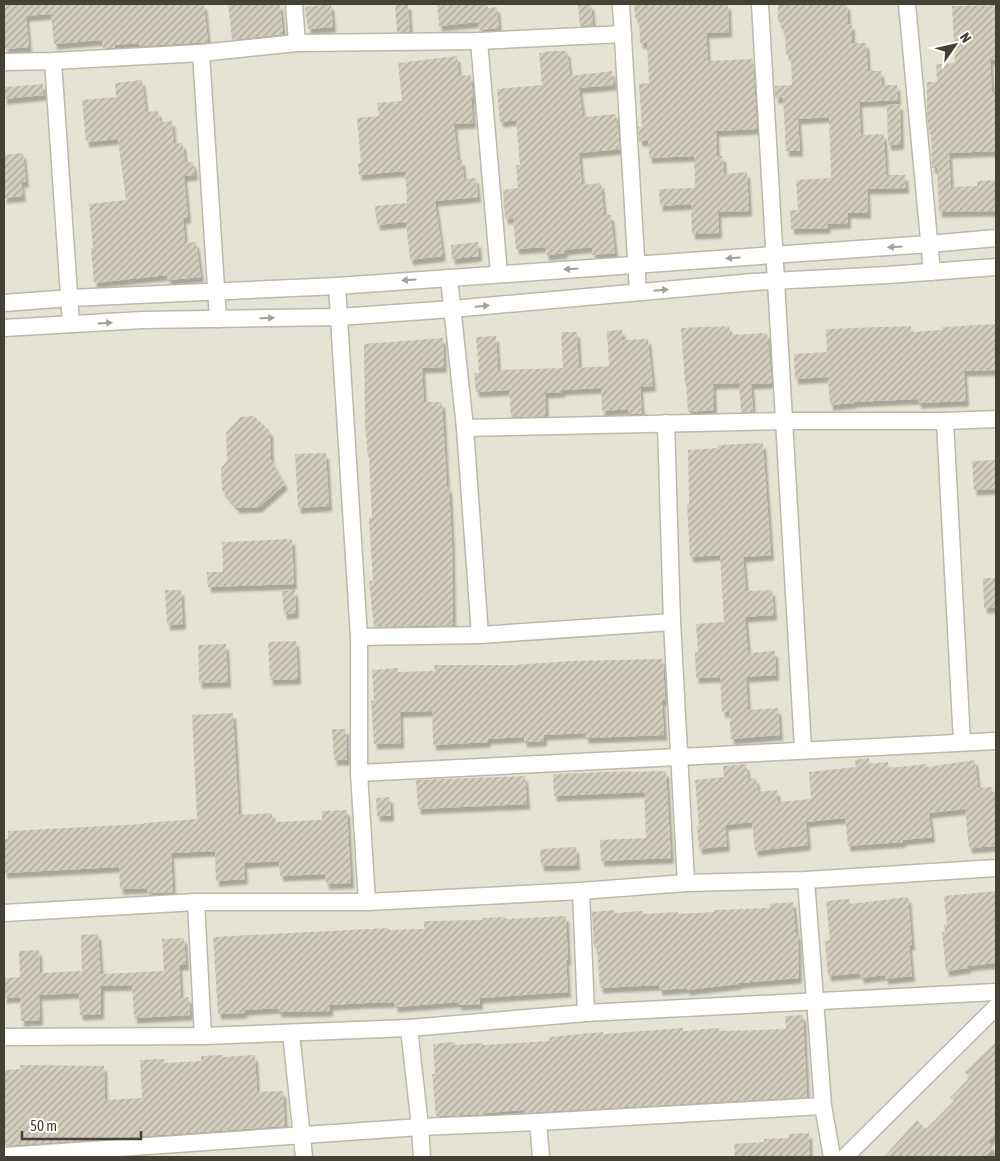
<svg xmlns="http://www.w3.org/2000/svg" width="1000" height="1161" viewBox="0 0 1000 1161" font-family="'Asap Condensed',sans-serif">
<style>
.residential{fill:#e5e3d4}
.building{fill:url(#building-hatch);filter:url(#shadow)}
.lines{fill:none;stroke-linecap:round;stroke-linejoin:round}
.minor-casing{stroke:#bcb9a9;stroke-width:19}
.minor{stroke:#fff;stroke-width:16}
.oneway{fill:#a2a09a}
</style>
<defs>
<pattern id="building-hatch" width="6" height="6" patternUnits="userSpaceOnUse" patternTransform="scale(1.25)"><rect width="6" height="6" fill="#d2cdbc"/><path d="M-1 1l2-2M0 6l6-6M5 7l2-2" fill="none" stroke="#aca89a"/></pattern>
<filter id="shadow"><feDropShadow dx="3" dy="5.5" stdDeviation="1" flood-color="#0004"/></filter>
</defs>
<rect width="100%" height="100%" fill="#f1f0e6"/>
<rect class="residential" x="4" y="4" width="992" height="1153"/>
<g class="building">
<path d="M4 4H204L208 42 140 46 139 43 115 45V48H103L102 40 54 44 51 14 26 16 29 47 5 49Z"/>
<path d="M228 4H280L283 34 232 40Z"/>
<path d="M331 4 333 27 308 29 305 7Z"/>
<path d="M395 4H408L410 32H397Z"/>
<path d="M437 4H487L488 8 497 7 499 28 479 30 478 22 439 26Z"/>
<path d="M578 4H591L593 25 580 26Z"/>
<path d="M673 4V5L728 4 729 32 706 33 708 61 753 59 757 129 716 131 717 156H723L724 174 747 172 749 211 718 212 719 233 692 234 691 204 660 206 659 189 695 188 694 156 649 158 648 140 639 141 638 127H642L639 84 649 83 647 43H640L639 17 635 18 634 5Z"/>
<path d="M778 4H847L848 25 852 24V43H866L868 71H881L882 85H897L898 100 859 102 861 135 884 134 886 175H905L906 188 867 189 868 213H848V223L827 224 828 228 791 229 790 210H798L796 180 831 178 829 117 798 119 800 151H786L783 98H775V86L792 85 791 54 786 55 785 31H782L781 22H778Z"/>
<path d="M995 5 996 59 990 60 992 92H996V151L949 153 951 187 977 186V181L996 180V211L939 212 937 168H932L931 134H929L927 113V82H937L936 64 955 63 952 6Z"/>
<path d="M552 51H567L570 76 612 71 614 85 579 88 583 117 616 114 620 149 579 153 582 185 601 183 604 215H611L615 253 592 255V247L564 250 565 253 546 255 545 247 516 249 513 218 505 219 503 190 518 188 516 165H520L516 120 500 122 497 89 542 85 539 53Z"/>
<path d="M457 56 459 76 471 75 473 99H471L473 123 454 124 458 160H462L464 179 476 178 478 197 435 201 443 256 410 260 406 222 377 225 375 206 407 203 405 171 359 175 358 163H361L357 118 379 116 377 103 402 101 398 63Z"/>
<path d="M142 80 146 112 158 111 160 122 172 121 174 144 183 143 185 163 193 162 195 175 184 176 188 218H183L185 243 196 242 201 277 168 280 167 275 94 283 91 248H93L89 204 126 200 118 139 86 142 82 100 116 97 115 83Z"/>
<path d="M43 84 44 95 4 99V87Z"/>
<path d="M900 104 901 144 888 145 887 105Z"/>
<path d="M23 153 26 182H21L23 196 4 198V155Z"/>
<path d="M478 242 479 256 452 259 451 245Z"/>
<path d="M996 324V345H994L996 370 964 371 966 401 918 403V399L853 402 854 403 830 405 828 377 795 379 794 354 827 352 826 329 911 326V332L942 330V327Z"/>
<path d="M729 326 730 335 767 333 772 383 751 384 753 412H741L739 383 713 384 714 410 688 412 686 384H685L681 328Z"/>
<path d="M622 330 623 340 648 339 653 386 640 387 642 414H628V409L602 411 601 388 562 390V392L545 393 546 416 511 417 509 390 476 392 474 373H479L476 337 496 336 498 370 563 368 561 332H577L579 368 609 366 607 331Z"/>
<path d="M443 338 444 367 422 368 424 402H442L447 487H449L452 546 453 625 374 627 369 581H373L369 518H372L369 457H368L365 426 364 344Z"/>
<path d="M254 416 270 431 271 460 285 484 259 507 237 508 222 490 221 468 227 461 226 433 240 417Z"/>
<path d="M763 443 771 555 743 557 746 591 772 590 774 615 745 617 748 653 775 651 776 675 746 677 748 710 778 708 780 735 731 739 729 711 722 712 720 677 696 678 695 653 698 652 696 624 724 622 720 555 690 557 687 505H689L688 450 718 448V445Z"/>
<path d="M326 453 329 506 298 508 295 454Z"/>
<path d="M996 460V489L974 490 972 461Z"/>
<path d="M292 539 294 584 208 587 207 572H223L222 542Z"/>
<path d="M983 578H996V607L984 608Z"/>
<path d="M165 590H181L183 624 167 625Z"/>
<path d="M295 590 296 613 284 614 282 591Z"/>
<path d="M296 641 298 679 270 680 268 642Z"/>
<path d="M226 644 228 682 199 683 198 645Z"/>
<path d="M663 659 665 700H662L664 735 586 738 585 733 544 735V741L524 742V737L488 739V742L433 745 432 711 400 712 401 743 374 744 371 701 374 700 372 670 398 668V672L435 671 434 665H514L571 661Z"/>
<path d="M233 713 239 815 272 813 273 822 322 820V811L347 810 351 883 326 884 325 874 280 876 279 861 244 863 245 879 216 881 215 851 171 853 173 892 148 893 147 888 120 889 119 867 4 873V839H8V831L144 824V823L197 819 192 715Z"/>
<path d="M332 729H346L347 760H334Z"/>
<path d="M869 758V764L888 762V768L927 764V767L975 760 978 788 992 787V792H996V846L969 848 965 809 929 813 932 837 903 840V842L848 846 845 818 806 822 808 845 755 851 752 822 725 825 727 846 699 849 697 826H699L695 780 724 777 723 766 746 764 748 779 756 778 758 792 777 790 778 802 811 799 809 772 856 767 855 760Z"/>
<path d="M631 771V772L666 771 671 858 601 861 600 840 646 838 644 792 554 796 553 774Z"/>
<path d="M525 776 527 804 418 809 416 780Z"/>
<path d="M390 797 391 816H377L376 798Z"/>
<path d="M576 847 577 865 541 866 540 849Z"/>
<path d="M996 891V963L968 966V968L946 971 942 932H945L944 925 947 924 944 896Z"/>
<path d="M908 897 912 945H909L912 976 885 979V975L861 978 860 973 828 976 825 941 830 940 826 901 849 899 850 904Z"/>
<path d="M793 902 796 934H798L799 978 739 983V984L687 990V988L659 990V985L600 988 597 948H594L592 912 615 910V913L642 911 643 914 678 912V914L714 912V910L770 908 769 904Z"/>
<path d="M566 916 568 960H566L568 992 480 998V1004L458 1005V1002L395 1007 394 1002 366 1003 330 1005V1011L278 1012V1008L245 1010 244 1013 218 1014 213 937 389 928V930L424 929V921L483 920 482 918 506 917V919Z"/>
<path d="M98 934 101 974 164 971 162 939 184 938 186 965H179L181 998 189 997 190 1015 134 1018 132 985 101 986V1014L80 1015 79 993 39 995 40 1020 21 1021 20 997 4 998V978L20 977 19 951 39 950 40 973 82 971 81 935Z"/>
<path d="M803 1015 807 1097 538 1112 523 1113V1110L486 1113V1114L436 1116 432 1074H435L433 1044 454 1042 455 1045 483 1043V1045L549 1041V1037L581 1034 603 1032V1034L683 1028V1031L719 1028V1031L786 1029 785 1016Z"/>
<path d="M996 1042V1133L988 1142 994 1148 985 1157H884L917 1120 926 1129 954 1101 950 1098 970 1077 965 1072Z"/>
<path d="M223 1055V1057L255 1055 257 1092 283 1091 285 1126 4 1146V1070L21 1069 20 1065 104 1066 105 1100 142 1098 140 1060 164 1059V1063L201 1061V1056Z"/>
<path d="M809 1133 810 1157H735L734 1144 764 1142V1139L789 1138V1134Z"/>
</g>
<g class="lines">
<defs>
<g id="minor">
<path d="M294 4 297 43"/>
<path d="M621 4 638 292"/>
<path d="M760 4 803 749"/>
<path d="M907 4 932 272"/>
<path d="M479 41 499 274"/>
<path d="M201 53 218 319"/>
<path d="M53 61 71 324"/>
<path d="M4 62 53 61 201 53 297 43 479 41 623 34"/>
<path d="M449 278 465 428 480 635"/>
<path d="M337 286 359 637V773L367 902"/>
<path d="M4 303 70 298 337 286 929 244 996 238"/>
<path d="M4 328 143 320 339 317 452 309 753 282 888 275 996 267"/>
<path d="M945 421 962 742"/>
<path d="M666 423 672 622 686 883"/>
<path d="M465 428 784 421H945L996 419"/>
<path d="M359 637 480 635 672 622"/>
<path d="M359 773 996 741"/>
<path d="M806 880 823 1106 832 1157"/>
<path d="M581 891 586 1013"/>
<path d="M196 902 203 1036"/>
<path d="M4 913 196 902H367L581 891 686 883 806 880 996 868"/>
<path d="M409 1028 420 1127 422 1157"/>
<path d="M291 1033 304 1157"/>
<path d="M4 1037 203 1036 409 1028 586 1013 996 992"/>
<path d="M538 1122 541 1157"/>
<path d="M4 1156 420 1127 538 1122 823 1106"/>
<path d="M845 1157 996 1007"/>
</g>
</defs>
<use href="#minor" class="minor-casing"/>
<use href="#minor" class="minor"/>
</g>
<defs><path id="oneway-solid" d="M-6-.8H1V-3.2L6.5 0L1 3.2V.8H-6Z" transform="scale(1.25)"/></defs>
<g class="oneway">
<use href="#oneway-solid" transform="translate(895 247) rotate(176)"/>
<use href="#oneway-solid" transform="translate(733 258) rotate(176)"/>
<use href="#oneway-solid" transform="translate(571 269) rotate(176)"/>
<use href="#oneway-solid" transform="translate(409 280) rotate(176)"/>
<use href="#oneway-solid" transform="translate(661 290) rotate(-5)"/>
<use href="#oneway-solid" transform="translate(482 306) rotate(-5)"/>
<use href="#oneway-solid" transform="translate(267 318) rotate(-1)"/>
<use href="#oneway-solid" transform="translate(105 323) rotate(-3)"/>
</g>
<rect width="1000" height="1161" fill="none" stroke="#444136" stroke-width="10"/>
<g transform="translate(955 45) rotate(56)" stroke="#ffffff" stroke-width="4" paint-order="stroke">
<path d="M0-4L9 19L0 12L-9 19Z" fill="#444136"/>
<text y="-8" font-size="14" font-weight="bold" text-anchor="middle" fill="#444136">N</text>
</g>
<path d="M22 1131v8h119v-8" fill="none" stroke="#444136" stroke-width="2.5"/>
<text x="30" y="1131" font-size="15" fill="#444136" stroke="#ffffff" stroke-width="4" paint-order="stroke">50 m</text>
</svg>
